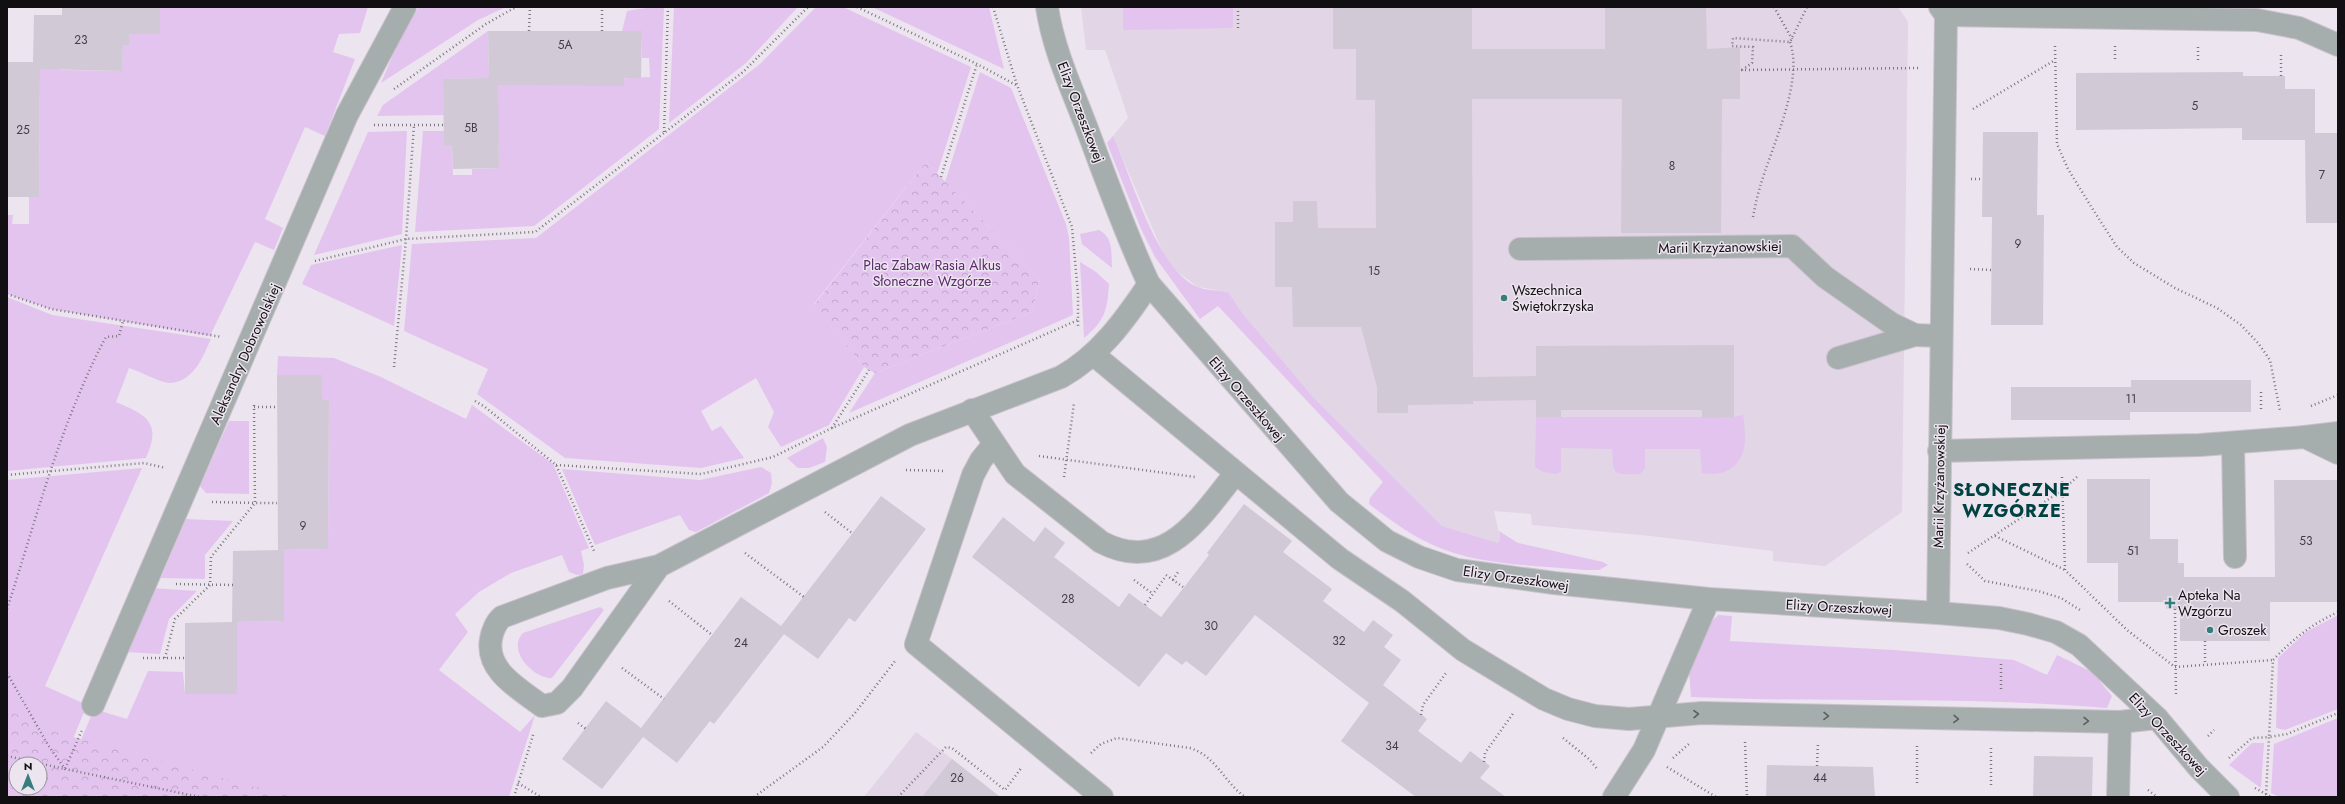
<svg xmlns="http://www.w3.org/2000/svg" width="2345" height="804" viewBox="0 0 2345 804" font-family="Jost,sans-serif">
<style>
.built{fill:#e1d5e6}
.grass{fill:#e3c4ee}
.park{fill:url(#park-crowns);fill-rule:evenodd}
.building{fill:#d1c9d5}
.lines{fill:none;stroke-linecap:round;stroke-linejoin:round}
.minor-casing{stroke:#c9c2cc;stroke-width:24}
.path{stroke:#7d777f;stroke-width:2.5;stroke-dasharray:1 3;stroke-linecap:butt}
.minor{stroke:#a6adad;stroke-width:22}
.oneway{stroke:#5c5e60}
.poi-dot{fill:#357e7d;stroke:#ece4ef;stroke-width:1.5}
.labels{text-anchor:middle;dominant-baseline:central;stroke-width:3;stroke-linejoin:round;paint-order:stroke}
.number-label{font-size:12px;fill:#423e44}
.street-label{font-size:14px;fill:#120f13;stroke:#ece4ef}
.park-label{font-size:14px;fill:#5b296c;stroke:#ece4ef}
.poi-label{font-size:14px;fill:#120f13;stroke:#ece4ef;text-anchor:start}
.district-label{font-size:18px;font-weight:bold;letter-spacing:1px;fill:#004242;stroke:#ece4ef}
</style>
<defs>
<pattern id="park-crowns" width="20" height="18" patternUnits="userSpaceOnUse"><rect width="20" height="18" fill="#e3c4ee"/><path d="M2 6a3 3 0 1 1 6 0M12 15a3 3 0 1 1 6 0" fill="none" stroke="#c2a7cb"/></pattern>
</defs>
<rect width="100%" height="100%" fill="#ece4ef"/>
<g class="built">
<path d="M1081 7H1898L1908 22 1902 512 1825 566 1773 561V551L1651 536 1532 525 1531 514 1494 511 1500 538 1498 543 1442 526 1314 398 1243 314 1228 292 1198 287 1175 270 1164 255 1113 136 1128 118 1121 96 1105 50H1086Z"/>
<path d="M916 732 952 759 1000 797H864Z"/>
</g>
<g class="grass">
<path d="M169 7H368L360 33 339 34 333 52 355 59 325 136 305 127 265 219 283 228 274 250 255 242 210 336 51 309 7 294V215H13L12 224H29V197H39L40 63 62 70 122 71 123 45H129V25L160 34V8Z"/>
<path d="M419 7H506L478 20 381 83 400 38Z"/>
<path d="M652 7H664L659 129 534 226 415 232 423 131H444V145H452L453 175H472V169L499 168V148L489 85 650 77 649 58H642V31H622L627 11Z"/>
<path d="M674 7H798L746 63 669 123Z"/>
<path d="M816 7H843L971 67 937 174 926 162 814 304 864 367 829 425 781 447 768 427 774 412 756 378 701 411 712 431 721 426 744 458 701 468 565 458 477 394 488 369 404 331 412 244 536 238 760 64Z"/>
<path d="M872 7H989L1004 69Z"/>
<path d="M1123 7H1233V28L1123 30Z"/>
<path d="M488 31 489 78 443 79 444 115 377 116 383 105Z"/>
<path d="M980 72 1011 88 1066 224 1069 238 1073 315 849 413 875 373 1032 312 1040 279 945 182Z"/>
<path d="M407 131 402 234 314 255 368 132Z"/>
<path d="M1113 136C1131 175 1157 272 1198 287 1207 291 1219 290 1228 292L1243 314 1314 398 1442 526 1498 543 1500 538 1499 531 1518 543 1603 562 1608 565 1599 570H1585C1535 565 1479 566 1433 545 1410 535 1389 519 1369 504L1370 498 1383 482 1218 306 1200 319 1155 257 1141 229 1107 143Z"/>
<path d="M1099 230C1114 238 1111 253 1112 268L1082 244 1080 234Z"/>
<path d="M402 245 394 326 302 284 311 265Z"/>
<path d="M1080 262 1096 272 1109 284C1107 311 1105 320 1084 338Z"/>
<path d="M7 297 52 315 211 339C203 356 194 382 170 383 161 383 139 371 129 368L116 402C147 415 162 423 146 458L7 471Z"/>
<path d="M278 356 334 358 381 377 466 419 472 405 553 464 589 548 581 551 584 565 583 574 577 575 569 572 562 555 511 573 479 592 455 614 468 632 439 670 520 732 535 715 509 797H206L70 766 94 709 127 719 148 671 183 672 185 694H237V622L284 621V550L328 549 329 400 322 399V375H277Z"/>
<path d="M1743 415C1746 437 1749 462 1724 472 1717 474 1710 475 1702 473L1700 449H1645V468L1640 474C1611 475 1614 475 1612 449L1561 448V471L1557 474 1543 472 1535 467 1536 417H1734Z"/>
<path d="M229 421H249V494L206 493 200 486Z"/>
<path d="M823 438 827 447 825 462 809 468H798L787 458Z"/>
<path d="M761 467 771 473 772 483 769 493 696 532 689 530 680 515 595 545 562 469 700 480Z"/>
<path d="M142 468 45 686 87 705 62 765 7 750V480Z"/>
<path d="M186 519 233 521 205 555V579L161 578Z"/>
<path d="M151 588 197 591 169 619 160 654 126 652Z"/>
<path d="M600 607 604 610 552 678C534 679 506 650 523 633Z"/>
<path d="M1718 615 1732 616 1730 641 1894 650 2014 660 2047 675 2057 655 2092 672 2112 696 2107 708C1969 696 1830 703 1691 697L1689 672 1707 626Z"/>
<path d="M2338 615V709L2285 730 2276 728 2278 658 2306 632Z"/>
<path d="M2338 718V797H2280L2271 793 2274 744Z"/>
<path d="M2252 743H2264L2261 788 2229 765Z"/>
</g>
<g class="park">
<path d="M926 162 1040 279 1032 312 875 373 864 367 814 305Z"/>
<path d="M7 710 55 732 292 797H7ZM16 764H40V788H16Z"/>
</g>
<g class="building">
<path d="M62 7H160V34H129V45H123L122 71 40 69 39 197H7V62H33L34 15H62Z"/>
<path d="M1333 7H1472V49H1605V7H1706L1707 49 1740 47V99H1722L1721 233H1621L1622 99H1472L1473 377 1536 376V346L1734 345V417L1702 418V410H1561V417H1536V400L1473 401V404L1408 405V413H1377V387L1361 327H1293L1292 287H1275V222H1293V201H1317L1318 228H1376L1375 100H1356V49H1333Z"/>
<path d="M488 31H642L641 78H624V86L498 85 499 168 453 169 452 145H444L443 79 489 78Z"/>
<path d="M2243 72V76H2285V89H2315V133H2338V223H2306L2305 140H2242V128L2076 130V73Z"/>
<path d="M1983 132H2038L2037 215H2044L2043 325H1991L1992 217H1982Z"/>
<path d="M277 375H322V399L329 400 328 549 278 550Z"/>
<path d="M2131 380H2251V412H2130V420H2011V387H2131Z"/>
<path d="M2087 479H2150V539H2178V563H2184V577H2275L2274 480H2338V602H2270V641H2180V609H2166V602H2118V563H2087Z"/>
<path d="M881 496 926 529 855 622 849 618 818 659 784 634 714 724 710 721 677 763 643 737 602 789 562 759 606 701 641 728 741 597 781 626Z"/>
<path d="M1244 504 1292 541 1283 552 1332 589 1323 601 1364 632 1373 620 1393 635 1384 647 1401 660 1383 685 1427 719 1418 731 1461 763 1470 751 1490 766 1480 778 1506 797H1416L1341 741 1369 703 1255 615 1206 676 1186 661 1182 665 1166 653 1139 687 972 557 1003 517 1034 542 1045 527 1065 543 1054 557 1119 607 1129 593 1161 617 1209 555 1207 553Z"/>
<path d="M284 550V621L237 622V694H185V623L232 622 233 551Z"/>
<path d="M2034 756 2093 757 2092 797H2033Z"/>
<path d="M952 759 1000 797H922Z"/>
<path d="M1767 765 1873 767 1875 797H1766Z"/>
</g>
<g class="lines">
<defs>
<g id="minor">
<path d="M1047 7C1053 48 1071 87 1086 126 1106 179 1125 233 1149 284L1339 502 1387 541 1419 557 1457 570 1554 583 1709 599 1938 613 1999 618 2028 624 2056 632 2079 645 2157 718 2199 768 2228 797"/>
<path d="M1946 15 2257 20 2299 28 2338 45"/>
<path d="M1520 249 1792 246 1825 277 1892 324 1915 335 1940 336"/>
<path d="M1094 355 1340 559 1402 601 1463 650 1544 699 1568 709 1595 716 1629 719 1702 713 2120 722 2157 718"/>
<path d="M1838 358 1915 335"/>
<path d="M972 410 1015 474 1101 542C1165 576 1201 516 1235 474"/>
<path d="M2305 437 2338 433"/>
<path d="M994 444 981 460 973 475 916 644 1102 797"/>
<path d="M2233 444 2235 557"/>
<path d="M1939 451 2200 445 2305 437 2338 453"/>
<path d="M659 566 572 688 557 703 542 706C520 689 485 671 491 639 492 632 496 622 502 617L607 578 659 566 910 435 1061 377C1099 356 1125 320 1149 284"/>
<path d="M1938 613 1946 15 1940 7"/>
<path d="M93 705 347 115 405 7"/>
<path d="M1614 797 1644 750 1709 599"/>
<path d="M2118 797 2120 722"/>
</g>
</defs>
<use href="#minor" class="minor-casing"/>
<g class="path">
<path d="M668 7 664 133 743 72 808 7"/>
<path d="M857 7 977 64 1016 85"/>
<path d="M993 7 1017 85 1072 227 1078 294V328"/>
<path d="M1238 7V30"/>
<path d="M1774 7 1792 39"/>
<path d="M529 31 530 7"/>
<path d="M602 31V7"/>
<path d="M2055 46 2057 144 2068 169 2092 208 2117 247 2134 263 2175 288 2217 308 2241 325 2258 343 2270 360 2280 411"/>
<path d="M2115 46V60"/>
<path d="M2198 47V60"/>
<path d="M1741 70 1918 68"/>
<path d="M1742 70 1752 63 1753 47 1732 46 1733 38 1790 42 1807 7"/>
<path d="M2281 76V52"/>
<path d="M394 89 486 24 516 7"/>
<path d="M1973 109 2055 60"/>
<path d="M374 125H444"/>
<path d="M941 177 977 64"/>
<path d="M1971 179H1983"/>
<path d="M1753 217C1755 207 1757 197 1760 187 1771 148 1804 82 1790 42"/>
<path d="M315 261 406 239 535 232 664 133"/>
<path d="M1970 269 1992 270"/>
<path d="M7 294 51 309 222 337"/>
<path d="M394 367 406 239 414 125"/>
<path d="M2261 392V412"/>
<path d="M475 401 485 407 556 465 595 553"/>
<path d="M2311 406 2338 395"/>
<path d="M254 407H277"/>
<path d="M832 428 869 370"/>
<path d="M1039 456 1195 477"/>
<path d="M556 465 701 474 773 457 832 428 1078 320"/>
<path d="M906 470 945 471"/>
<path d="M7 475 144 463 166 468"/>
<path d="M1064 477 1074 403"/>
<path d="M2062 477 2065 570 2127 630 2175 667 2273 660"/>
<path d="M212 502 255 503 254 405"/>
<path d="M825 512 852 533"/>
<path d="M1995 536 2065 570"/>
<path d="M745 553 804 597"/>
<path d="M1968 553 2061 491 2077 477"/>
<path d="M1967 564 1985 581 2038 591 2061 598 2080 610"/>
<path d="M1166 575 1183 587"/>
<path d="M1134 580 1153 594"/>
<path d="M1173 580 1178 572"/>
<path d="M176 584 233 585"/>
<path d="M669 601 712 635"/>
<path d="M1145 605 1166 576"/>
<path d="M7 609C31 536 50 462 80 392 88 373 96 355 106 337L119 336 123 321"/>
<path d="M2175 609 2176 697"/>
<path d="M2338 612C2312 624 2293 639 2273 660L2269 737 2287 734 2338 713"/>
<path d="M2205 641V664"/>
<path d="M143 658H185"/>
<path d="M165 658 175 619 210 585 211 557 255 503H277"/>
<path d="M2001 664V692"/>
<path d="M622 668 664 699"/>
<path d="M7 673 48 745 65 769 200 797"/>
<path d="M1421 715 1423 705 1446 673"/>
<path d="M578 723 586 729"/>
<path d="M2208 736 2214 730"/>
<path d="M1563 738 1589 759 1598 770"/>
<path d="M1745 742 1747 797"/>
<path d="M1091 753 1101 744 1117 738 1190 748C1216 756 1224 782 1245 797"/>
<path d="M7 756 65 769 82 730"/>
<path d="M1673 758 1690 743"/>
<path d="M2229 758 2252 738 2269 737 2266 795"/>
<path d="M1484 762 1485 753 1514 712"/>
<path d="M1817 766 1818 743"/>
<path d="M1667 767 1716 797"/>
<path d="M518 783 541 797"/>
<path d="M1917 783V745"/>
<path d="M1991 785V747"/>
<path d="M2255 788 2271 797"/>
<path d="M2148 790 2157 797"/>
<path d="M514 797 534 732"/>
<path d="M754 797 823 747 855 713 895 661"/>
<path d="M898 797 946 747 952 748 1005 790 1022 767"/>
</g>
<use href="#minor" class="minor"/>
</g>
<defs><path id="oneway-chevron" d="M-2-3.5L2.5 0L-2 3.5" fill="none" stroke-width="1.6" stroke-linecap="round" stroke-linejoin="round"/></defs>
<g class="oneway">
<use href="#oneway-chevron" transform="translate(1696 714) rotate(-2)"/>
<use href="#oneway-chevron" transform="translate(1826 716) rotate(1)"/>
<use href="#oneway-chevron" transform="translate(1956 719) rotate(2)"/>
<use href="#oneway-chevron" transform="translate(2086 721) rotate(1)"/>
</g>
<g class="poi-dot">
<circle cx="1504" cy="298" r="4"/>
<path d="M2168 597h4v4h4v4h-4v4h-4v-4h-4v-4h4z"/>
<circle cx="2210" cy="630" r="4"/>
</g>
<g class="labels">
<g class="number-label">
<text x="81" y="40">23</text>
<text x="565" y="45">5A</text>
<text x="2195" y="106">5</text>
<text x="471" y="128">5B</text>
<text x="23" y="130">25</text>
<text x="1672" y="166">8</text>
<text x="2322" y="175">7</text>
<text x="2018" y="244">9</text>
<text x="1374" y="271">15</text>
<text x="2131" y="399">11</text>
<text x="303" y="526">9</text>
<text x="2306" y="541">53</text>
<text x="2133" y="551">51</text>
<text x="1068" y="599">28</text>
<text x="1211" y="626">30</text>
<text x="1339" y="641">32</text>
<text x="741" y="643">24</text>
<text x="1392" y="746">34</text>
<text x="957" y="778">26</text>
<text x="1820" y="778">44</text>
</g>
<g class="street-label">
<text transform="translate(1081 112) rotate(69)">Elizy Orzeszkowej</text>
<text transform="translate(1720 247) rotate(-1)">Marii Krzyżanowskiej</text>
<text transform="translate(245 354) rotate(-66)">Aleksandry Dobrowolskiej</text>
<text transform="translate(1247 399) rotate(49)">Elizy Orzeszkowej</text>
<text transform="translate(1939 486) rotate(-89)">Marii Krzyżanowskiej</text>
<text transform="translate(1516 578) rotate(8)">Elizy Orzeszkowej</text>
<text transform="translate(1839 607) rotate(3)">Elizy Orzeszkowej</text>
<text transform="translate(2168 734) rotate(47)">Elizy Orzeszkowej</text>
</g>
<g class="park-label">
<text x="932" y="265">Plac Zabaw Rasia Alkus<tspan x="932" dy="16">Słoneczne Wzgórze</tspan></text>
</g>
<g class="poi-label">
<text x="1512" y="290">Wszechnica<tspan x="1512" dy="16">Świętokrzyska</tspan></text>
<text x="2178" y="595">Apteka Na<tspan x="2178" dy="16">Wzgórzu</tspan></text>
<text x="2218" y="630">Groszek</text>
</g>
<g class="district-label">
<text x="2012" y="490">SŁONECZNE<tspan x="2012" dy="21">WZGÓRZE</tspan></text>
</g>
</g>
<rect width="2345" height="804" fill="none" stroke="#120f13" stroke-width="16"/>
<g transform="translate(28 776)"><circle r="19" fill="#ece4ef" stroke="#958f97"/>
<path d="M0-3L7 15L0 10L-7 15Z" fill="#357e7d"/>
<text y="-6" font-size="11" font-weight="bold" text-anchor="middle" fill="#120f13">N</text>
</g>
</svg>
